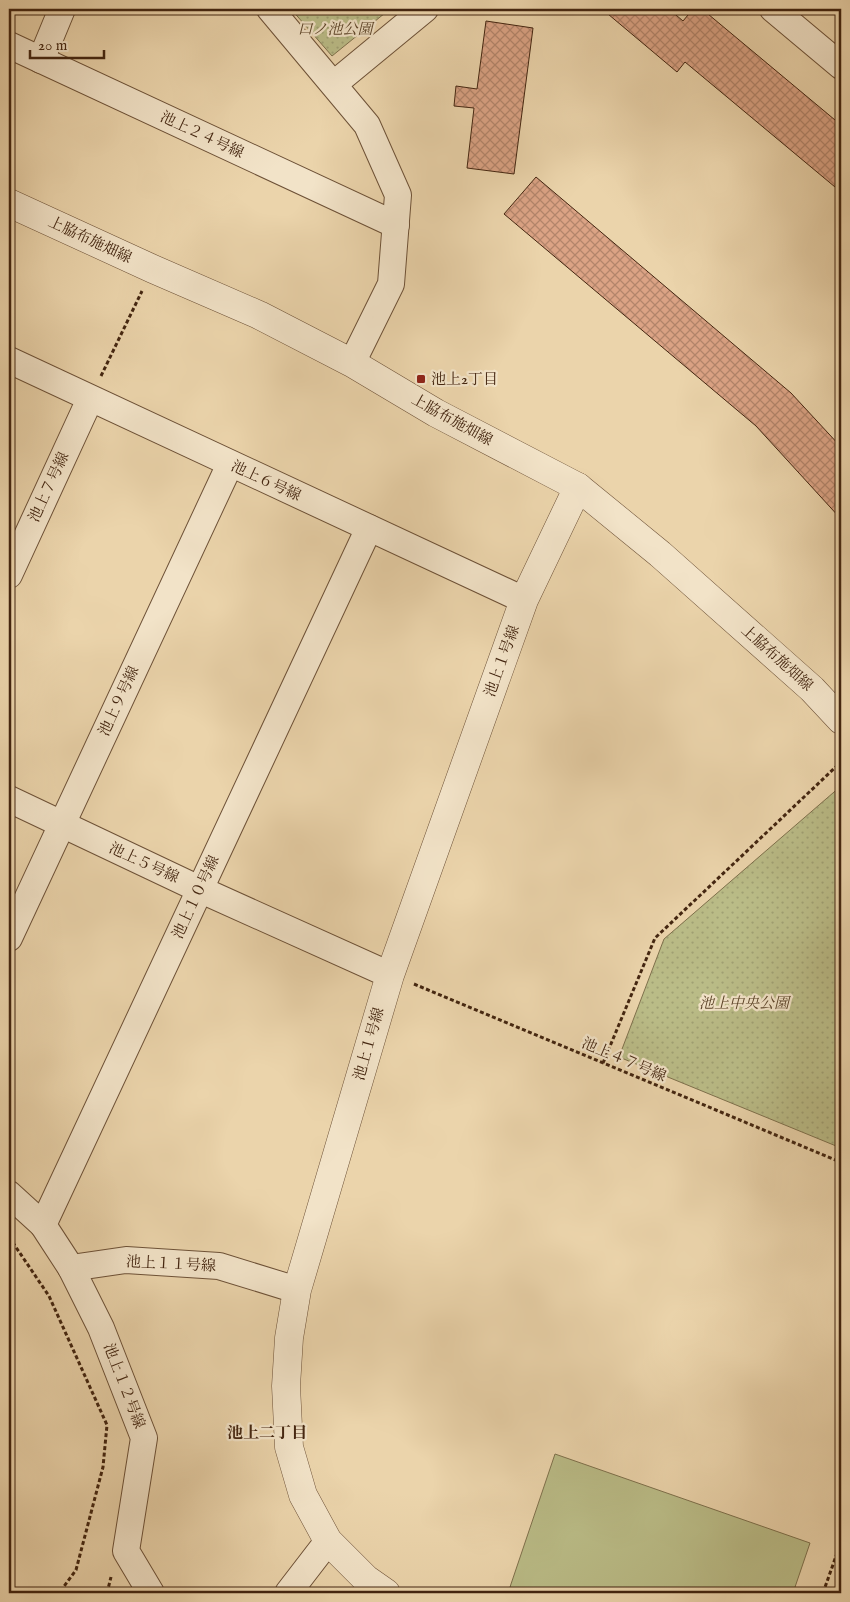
<svg xmlns="http://www.w3.org/2000/svg" width="850" height="1602" viewBox="0 0 850 1602" font-family="'IM FELL English','Noto Serif JP',serif">
<style>
.grass{fill:url(#grass-dots);stroke:#7e704c}
.garden{fill:#babc87;stroke:#7e704c}
.building{fill:url(#building-cross-hatch);stroke:#432510}
.lines{fill:none;stroke-linecap:round;stroke-linejoin:round}
.minor-casing{stroke:#6d5137;stroke-width:28}
.tertiary-casing{stroke:#6d5137;stroke-width:29}
.path{stroke:#432510;stroke-width:3;stroke-dasharray:4 2.5;stroke-linecap:butt}
.minor{stroke:#f2e3c8;stroke-width:26}
.tertiary{stroke:#f2e3c8;stroke-width:28}
.poi-dot{fill:#8f2418;stroke:#f2e3c8;stroke-width:2}
.labels{text-anchor:middle;dominant-baseline:central;stroke-width:4.5;stroke-linejoin:round;paint-order:stroke}
.park-label{font-size:15px;font-style:italic;fill:#5b4328;stroke:#f2e3c8}
.street-label{font-size:15px;fill:#432510;stroke:#f2e3c8}
.poi-label{font-size:15px;fill:#432510;stroke:#f2e3c8;text-anchor:start}
.neighbourhood-label{font-size:16px;font-weight:bold;fill:#432510;stroke:#f2e3c8}
</style>
<defs>
<pattern id="grass-dots" width="8" height="8" patternUnits="userSpaceOnUse" patternTransform="scale(1.25)"><rect width="8" height="8" fill="#babc87"/><path d="M2 2h.1M6 6h.1" fill="none" stroke="#a1a174" stroke-width="1.8" stroke-linecap="round"/></pattern>
<pattern id="building-cross-hatch" width="8" height="8" patternUnits="userSpaceOnUse" patternTransform="scale(1.25)"><rect width="8" height="8" fill="#dba385"/><path d="M0 0l8 8M0 8l8-8" fill="none" stroke="#b3856b"/></pattern>
</defs>
<rect width="100%" height="100%" fill="#ebd4ab"/>
<filter id="stains"><feTurbulence type="fractalNoise" baseFrequency=".004" numOctaves="4"/><feColorMatrix values="0 0 0 0 .2 0 0 0 0 .09 0 0 0 0 .02 0 0 0 .5 -.17"/></filter>
<radialGradient id="worn" r=".72"><stop offset=".6" stop-color="#630" stop-opacity="0"/><stop offset="1" stop-color="#630" stop-opacity=".3"/></radialGradient>
<g class="grass">
<path d="M291 9H390L332 56Z"/>
<path d="M841 786V1148L619 1057 664 939Z"/>
</g>
<path class="garden" d="M555 1454 810 1543 793 1593H529L510 1587Z"/>
<g class="building">
<path d="M602 9H669L683 21 693 9H702L841 125V192L685 62 677 72Z"/>
<path d="M486 21 533 28 514 174 467 168 474 108 454 106 456 86 477 89Z"/>
<path d="M536 177 791 393 841 447V519L756 426 504 214Z"/>
</g>
<g class="lines">
<defs>
<g id="minor">
<path d="M270 9 367 125 398 195 391 284 352 363"/>
<path d="M773 9 841 66"/>
<path d="M9 45 396 225"/>
<path d="M41 60 62 9"/>
<path d="M334 84 425 9"/>
<path d="M9 360 524 600"/>
<path d="M9 575 90 399"/>
<path d="M9 799 199 889 390 975"/>
<path d="M9 938 230 464"/>
<path d="M9 1194 43 1225 369 528"/>
<path d="M43 1225 71 1268 101 1328 144 1438 126 1551 151 1593"/>
<path d="M71 1268 126 1260 219 1266 297 1290"/>
<path d="M288 1593 328 1541"/>
</g>
<g id="tertiary">
<path d="M9 203 153 269 259 315 352 363 436 413 578 487 660 554 812 689 841 720"/>
<path d="M386 1593 366 1579 328 1541 303 1495 289 1447 286 1386 289 1338 297 1290 390 975 524 600 578 487"/>
</g>
</defs>
<use href="#minor" class="minor-casing"/>
<use href="#tertiary" class="tertiary-casing"/>
<g class="path">
<path d="M101 376 142 291"/>
<path d="M414 984 838 1161 841 1173"/>
<path d="M603 1063 655 938 841 762"/>
<path d="M9 1237 49 1296 107 1425 103 1467 76 1570 59 1593"/>
<path d="M107 1593 111 1577"/>
<path d="M823 1593 841 1542"/>
</g>
<use href="#minor" class="minor"/>
<use href="#tertiary" class="tertiary"/>
</g>
<rect class="poi-dot" x="416" y="374" width="10" height="10" rx="2.5"/>
<g class="labels">
<g class="park-label">
<text x="335" y="29">口ノ池公園</text>
<text x="744" y="1003">池上中央公園</text>
</g>
<g class="street-label">
<text transform="translate(202 135) rotate(25)">池上２４号線</text>
<text transform="translate(90 240) rotate(25)">上脇布施畑線</text>
<text transform="translate(452 420) rotate(29)">上脇布施畑線</text>
<text transform="translate(266 481) rotate(25)">池上６号線</text>
<text transform="translate(49 487) rotate(-65)">池上７号線</text>
<text transform="translate(777 658) rotate(42)">上脇布施畑線</text>
<text transform="translate(502 661) rotate(-70)">池上１号線</text>
<text transform="translate(119 701) rotate(-65)">池上９号線</text>
<text transform="translate(144 863) rotate(25)">池上５号線</text>
<text transform="translate(196 897) rotate(-65)">池上１０号線</text>
<text transform="translate(369 1044) rotate(-74)">池上１号線</text>
<text transform="translate(624 1060) rotate(23)">池上４７号線</text>
<text transform="translate(171 1264) rotate(3)">池上１１号線</text>
<text transform="translate(124 1386) rotate(69)">池上１２号線</text>
</g>
<g class="poi-label">
<text x="431" y="379">池上2丁目</text>
</g>
<g class="neighbourhood-label">
<text x="267" y="1434">池上二丁目</text>
</g>
</g>
<rect width="850" height="1602" fill="none" stroke="#ebd4ab" stroke-width="30"/>
<rect x="10" y="10" width="830" height="1582" fill="none" stroke="#432510" stroke-width="2.5"/>
<rect x="15" y="15" width="820" height="1572" fill="none" stroke="#432510"/>
<path d="M30 50v8h74v-8" fill="none" stroke="#432510" stroke-width="2.5"/>
<text x="38" y="50" font-size="15" fill="#432510" stroke="#f2e3c8" stroke-width="4" paint-order="stroke">20 m</text>
<rect width="100%" height="100%" filter="url(#stains)"/>
<rect width="100%" height="100%" fill="url(#worn)"/>
</svg>
